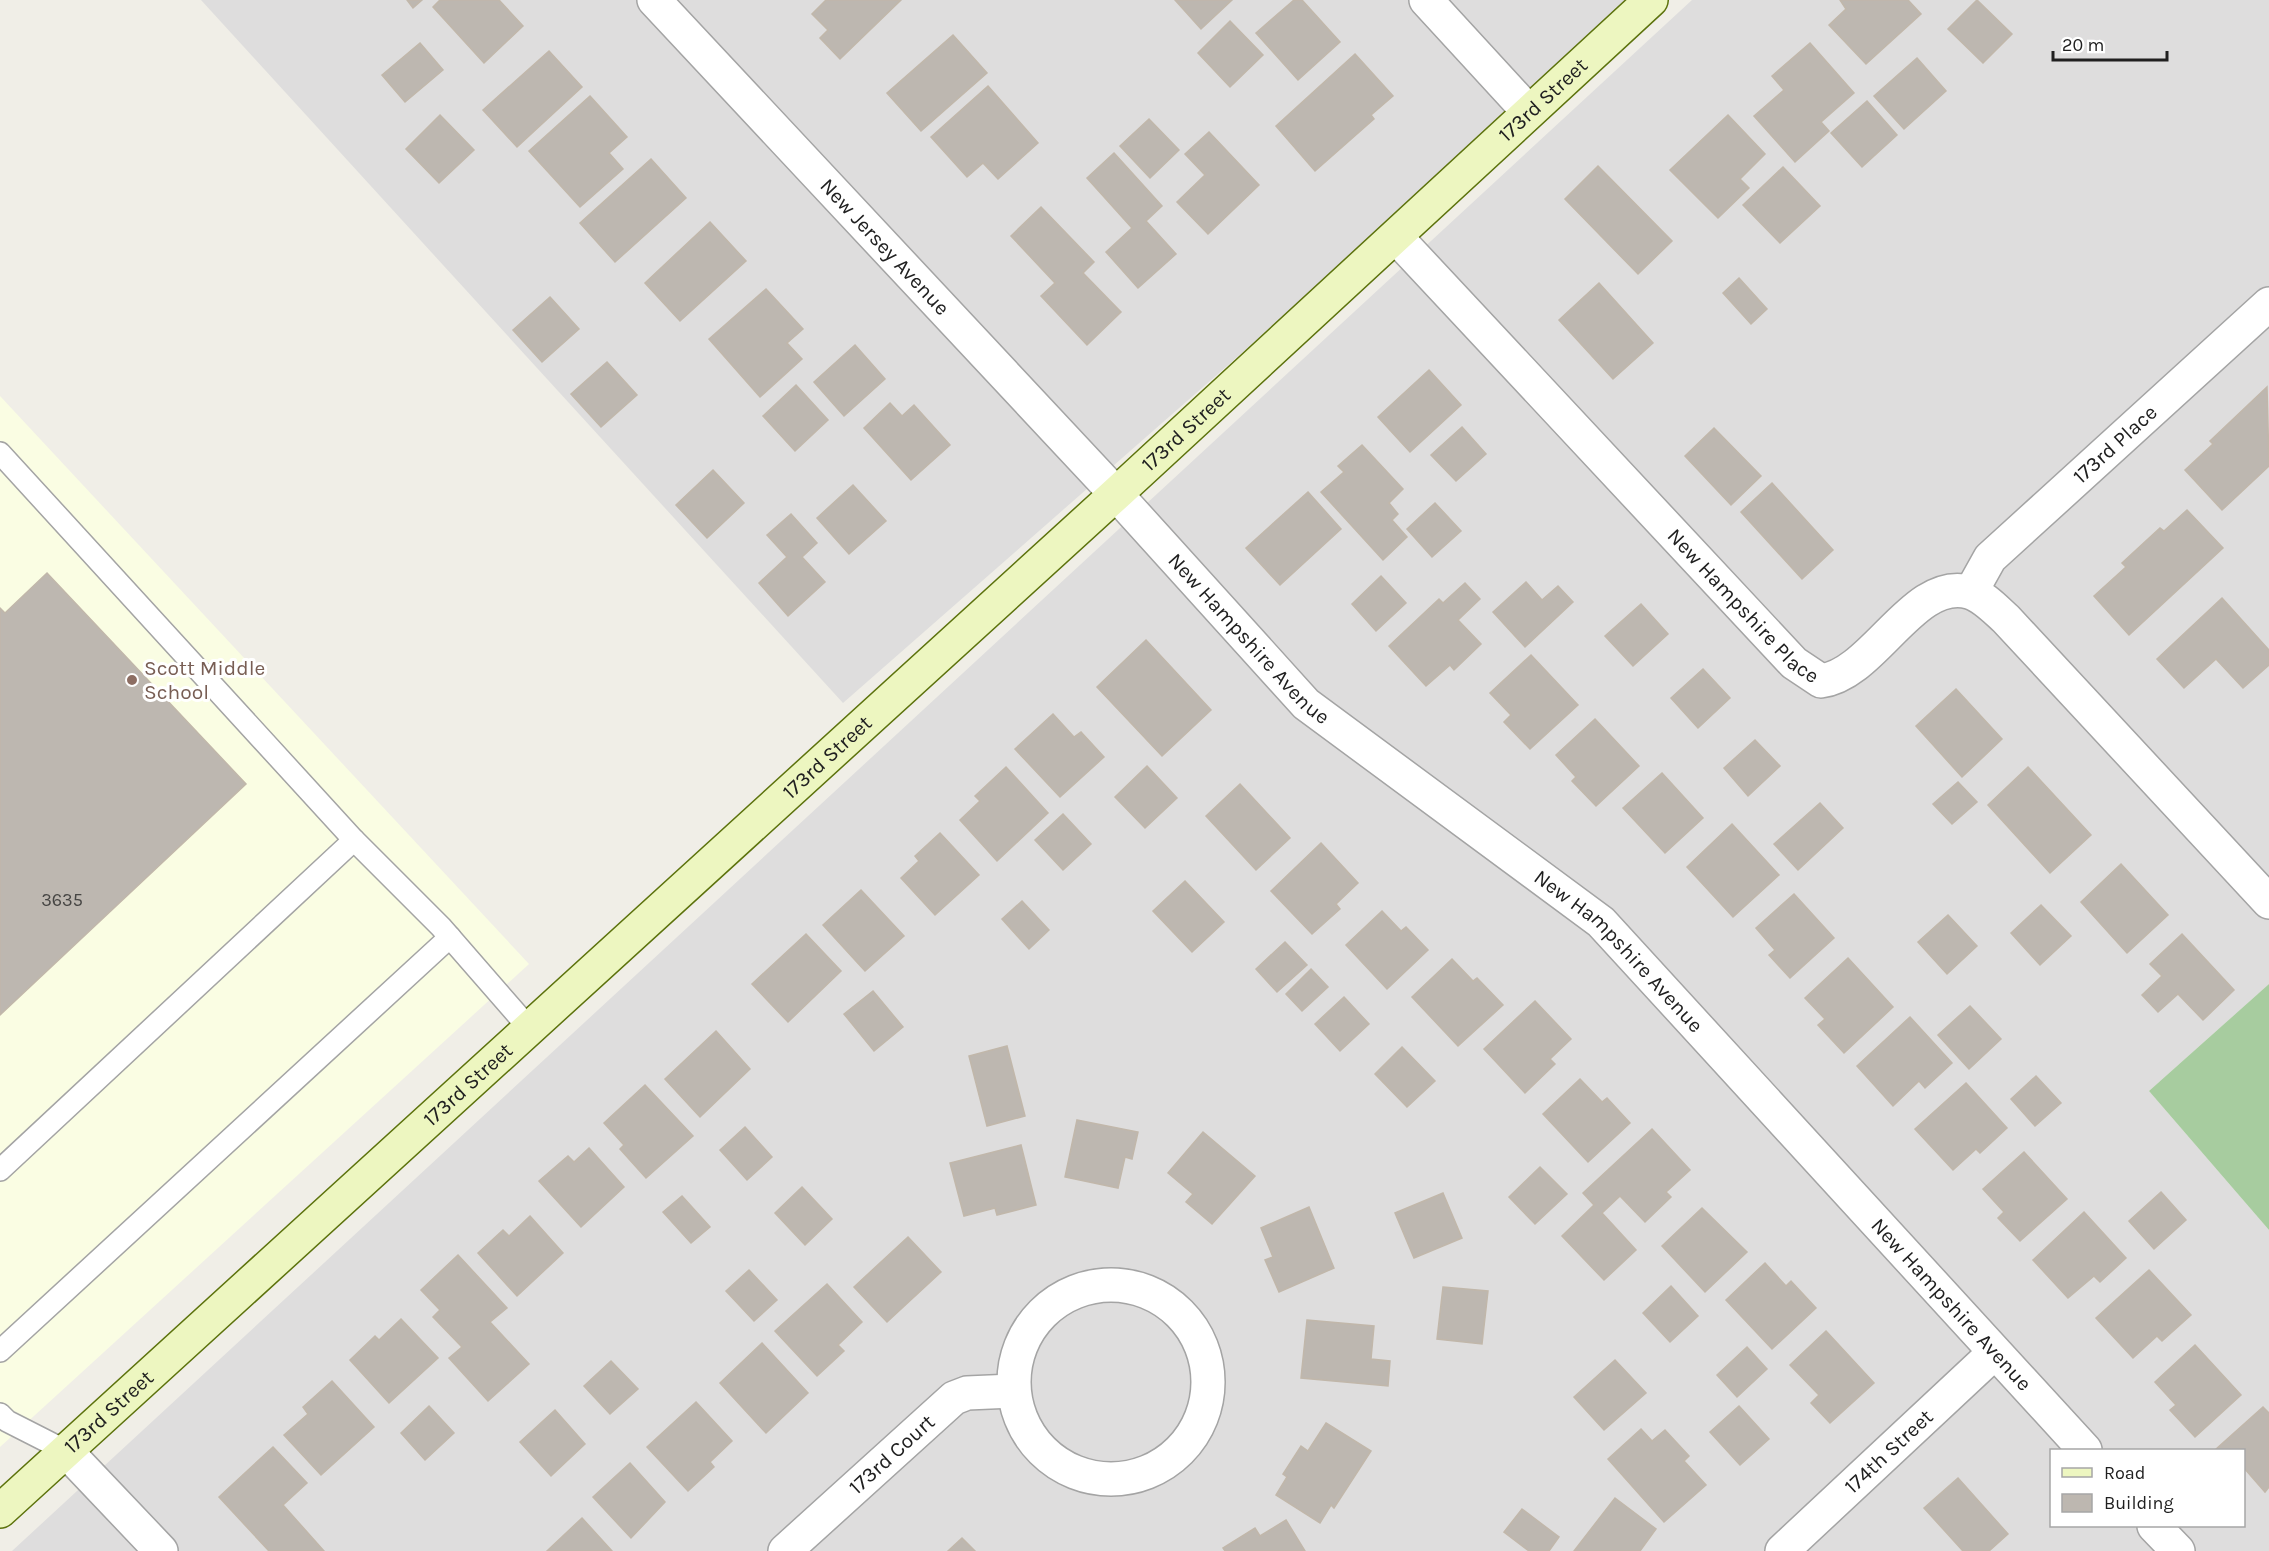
<svg xmlns="http://www.w3.org/2000/svg" width="2269" height="1551" viewBox="0 0 2269 1551" font-family="Karla,sans-serif">
<style>
.residential{fill:#dedddd;fill-rule:evenodd}
.education{fill:#fafde3}
.forest{fill:#a7cc9f}
.building{fill:#bdb7b0;stroke:#c1b7aa;stroke-width:1.5}
.lines{fill:none;stroke-linecap:round;stroke-linejoin:round}
.lane-casing{stroke:#a4a4a4;stroke-width:24}
.street-casing{stroke:#a4a4a4;stroke-width:36}
.secondary-casing{stroke:#5c720c;stroke-width:36}
.lane{stroke:#fff;stroke-width:21}
.street{stroke:#fff;stroke-width:33}
.secondary{stroke:#edf6c0;stroke-width:33}
.education-dot{fill:#8d6e63;stroke:#fff;stroke-width:2}
.labels{text-anchor:middle;dominant-baseline:central;stroke-width:6;stroke-linejoin:round;paint-order:stroke}
.number-label{font-size:18px;fill:#474644}
.street-label{font-size:21px;fill:#202020;stroke:#fff}
.education-label{font-size:21px;fill:#785e54;stroke:#fff;text-anchor:start}
</style>
<rect width="100%" height="100%" fill="#f0eee7"/>
<g class="residential">
<path d="M201 0H1644L843 703Z"/>
<path d="M1692 0H2269V984L2149 1091 2269 1230V1551H12ZM2052 1450H2244V1526H2052Z"/>
</g>
<path class="education" d="M0 396 529 964 0 1447Z"/>
<path class="forest" d="M2269 984V1230L2149 1091Z"/>
<g class="building">
<path d="M407 0H422L413 8Z"/>
<path d="M440 0H499L523 26 484 63 433 7Z"/>
<path d="M826 0H901L840 59 820 38 828 30 812 14Z"/>
<path d="M1175 0H1232L1201 29Z"/>
<path d="M1294 0H1302L1340 42 1298 80 1256 33Z"/>
<path d="M1840 0H1908L1921 14 1866 64 1829 25 1846 9Z"/>
<path d="M1977 0 2012 34 1983 63 1948 29Z"/>
<path d="M1230 21 1263 55 1230 87 1198 53Z"/>
<path d="M953 35 987 73 921 131 887 93Z"/>
<path d="M420 43 443 70 405 102 382 75Z"/>
<path d="M1810 43 1854 93 1821 122 1829 131 1795 162 1754 116 1784 90 1772 76Z"/>
<path d="M549 51 582 87 517 147 483 110Z"/>
<path d="M1355 54 1393 96 1371 115 1374 119 1315 171 1276 126Z"/>
<path d="M1917 58 1946 91 1904 129 1874 96Z"/>
<path d="M988 86 1038 143 998 179 983 163 967 177 931 137Z"/>
<path d="M590 96 627 137 609 153 623 169 580 207 529 151Z"/>
<path d="M1867 101 1897 135 1862 167 1831 133Z"/>
<path d="M440 115 474 150 439 183 406 149Z"/>
<path d="M1728 115 1765 154 1740 179 1749 188 1718 218 1670 170Z"/>
<path d="M1149 119 1179 150 1150 178 1120 146Z"/>
<path d="M1209 132 1259 185 1208 234 1177 202 1205 175 1185 154Z"/>
<path d="M1114 153 1162 206 1146 221 1176 254 1138 288 1106 252 1132 228 1087 178Z"/>
<path d="M651 159 686 198 615 262 580 223Z"/>
<path d="M1598 166 1672 241 1638 274 1565 199Z"/>
<path d="M1783 167 1820 206 1780 243 1743 205Z"/>
<path d="M1041 207 1094 262 1083 273 1121 312 1087 345 1041 296 1055 283 1011 236Z"/>
<path d="M710 222 746 261 680 321 645 283Z"/>
<path d="M1739 278 1767 309 1751 324 1723 293Z"/>
<path d="M1599 283 1653 343 1613 379 1559 320Z"/>
<path d="M766 289 803 329 787 343 802 359 760 397 709 339Z"/>
<path d="M550 297 579 329 542 362 513 330Z"/>
<path d="M855 345 885 379 844 416 814 382Z"/>
<path d="M607 362 637 395 601 427 571 394Z"/>
<path d="M1429 370 1461 405 1410 452 1378 417Z"/>
<path d="M796 385 828 420 795 451 763 416Z"/>
<path d="M2267 387 2269 466 2222 510 2185 470 2213 444 2210 441Z"/>
<path d="M890 403 902 416 914 405 950 445 911 480 864 428Z"/>
<path d="M1462 427 1486 454 1456 481 1431 455Z"/>
<path d="M1714 428 1761 476 1731 505 1685 456Z"/>
<path d="M1362 445 1403 489 1389 503 1398 514 1392 520 1407 537 1383 560 1321 492 1344 472 1338 466Z"/>
<path d="M713 470 744 503 707 538 676 505Z"/>
<path d="M1772 483 1833 550 1802 579 1741 512Z"/>
<path d="M853 485 886 521 849 554 817 518Z"/>
<path d="M1308 492 1341 529 1280 585 1246 548Z"/>
<path d="M1435 503 1461 531 1432 557 1407 529Z"/>
<path d="M2187 510 2223 548 2129 635 2094 596 2126 567 2122 563 2160 528 2164 531Z"/>
<path d="M791 514 817 543 802 557 825 582 788 616 759 583 787 557 767 535Z"/>
<path d="M47 573 246 784 0 1015V608L5 613Z"/>
<path d="M1381 576 1406 603 1376 631 1352 604Z"/>
<path d="M1526 582 1542 600 1558 586 1573 602 1525 647 1493 612Z"/>
<path d="M1465 583 1480 599 1458 620 1481 644 1454 670 1450 665 1426 686 1389 646 1439 599 1443 603Z"/>
<path d="M2222 598 2269 650V665L2243 688 2216 659 2184 688 2157 659Z"/>
<path d="M1641 604 1668 634 1633 666 1605 636Z"/>
<path d="M1146 640 1211 710 1162 756 1097 687Z"/>
<path d="M1531 655 1578 705 1530 749 1504 722 1511 715 1490 693Z"/>
<path d="M1703 669 1730 698 1698 728 1671 698Z"/>
<path d="M1956 689 2002 739 1962 777 1916 726Z"/>
<path d="M1053 714 1074 737 1081 732 1104 757 1060 797 1015 749Z"/>
<path d="M1595 719 1639 766 1596 806 1572 781 1576 777 1556 755Z"/>
<path d="M1755 740 1780 766 1748 796 1724 768Z"/>
<path d="M1147 766 1177 798 1145 828 1115 797Z"/>
<path d="M1006 767 1048 813 997 861 960 820 980 801 975 796Z"/>
<path d="M2028 767 2091 835 2050 873 1988 805Z"/>
<path d="M1662 773 1703 818 1665 853 1623 808Z"/>
<path d="M1958 782 1977 802 1952 824 1933 804Z"/>
<path d="M1240 784 1290 838 1256 870 1206 816Z"/>
<path d="M1820 803 1843 828 1798 870 1774 844Z"/>
<path d="M1063 814 1091 844 1063 870 1035 840Z"/>
<path d="M1732 824 1779 875 1733 917 1687 867Z"/>
<path d="M940 833 979 875 935 915 901 878 919 861 915 856Z"/>
<path d="M1321 843 1358 883 1336 904 1340 909 1312 934 1271 891Z"/>
<path d="M2121 864 2168 915 2127 953 2081 902Z"/>
<path d="M1185 881 1224 922 1192 952 1153 911Z"/>
<path d="M861 890 904 936 865 971 823 925Z"/>
<path d="M1794 894 1834 938 1790 978 1769 955 1775 950 1756 928Z"/>
<path d="M1022 901 1049 930 1029 949 1002 919Z"/>
<path d="M2041 905 2071 936 2040 965 2011 933Z"/>
<path d="M1382 911 1401 931 1406 927 1428 950 1387 989 1346 945Z"/>
<path d="M1948 915 1977 946 1947 974 1918 942Z"/>
<path d="M806 934 841 971 788 1022 752 984Z"/>
<path d="M2182 934 2234 990 2203 1020 2178 994 2158 1012 2142 995 2162 976 2150 964Z"/>
<path d="M1285 942 1307 965 1277 992 1256 969Z"/>
<path d="M1848 958 1893 1007 1844 1053 1818 1025 1825 1019 1805 998Z"/>
<path d="M1452 959 1473 981 1477 978 1503 1005 1458 1046 1412 997Z"/>
<path d="M1311 969 1328 987 1302 1011 1286 994Z"/>
<path d="M873 991 903 1027 874 1051 844 1014Z"/>
<path d="M1344 997 1369 1024 1340 1051 1315 1024Z"/>
<path d="M1535 1001 1571 1039 1550 1059 1555 1064 1525 1093 1484 1049Z"/>
<path d="M1970 1006 2001 1039 1969 1069 1938 1035Z"/>
<path d="M1910 1017 1952 1063 1925 1088 1919 1081 1893 1106 1857 1066Z"/>
<path d="M716 1031 750 1069 700 1117 665 1079Z"/>
<path d="M1007 1046 1025 1116 987 1126 969 1056Z"/>
<path d="M1402 1047 1435 1081 1407 1107 1375 1074Z"/>
<path d="M2036 1076 2061 1103 2035 1126 2011 1099Z"/>
<path d="M1580 1079 1602 1102 1607 1098 1630 1123 1588 1162 1543 1114Z"/>
<path d="M1966 1083 2007 1128 1980 1153 1976 1149 1953 1170 1915 1129Z"/>
<path d="M645 1085 693 1136 646 1178 620 1149 624 1145 604 1123Z"/>
<path d="M1077 1120 1138 1132 1132 1159 1125 1157 1118 1188 1065 1177Z"/>
<path d="M745 1127 772 1157 747 1180 720 1150Z"/>
<path d="M1652 1129 1690 1170 1666 1192 1671 1197 1645 1222 1620 1196 1602 1213 1636 1250 1604 1280 1562 1236 1594 1205 1583 1193Z"/>
<path d="M1203 1132 1255 1176 1212 1224 1186 1202 1193 1194 1168 1173Z"/>
<path d="M1021 1145 1036 1205 997 1215 995 1208 964 1216 950 1163Z"/>
<path d="M589 1148 624 1187 581 1227 539 1181 568 1156 574 1162Z"/>
<path d="M2024 1152 2067 1199 2020 1241 1998 1218 2004 1212 1983 1189Z"/>
<path d="M1540 1167 1567 1194 1535 1224 1509 1197Z"/>
<path d="M802 1187 832 1219 805 1245 775 1213Z"/>
<path d="M2161 1192 2186 1220 2154 1249 2129 1221Z"/>
<path d="M1443 1193 1462 1238 1414 1258 1395 1213Z"/>
<path d="M682 1196 710 1227 691 1243 663 1212Z"/>
<path d="M1309 1207 1334 1268 1279 1292 1265 1260 1273 1257 1261 1228Z"/>
<path d="M1702 1208 1747 1252 1705 1292 1662 1246Z"/>
<path d="M2084 1212 2126 1258 2100 1282 2094 1276 2068 1298 2033 1260Z"/>
<path d="M530 1216 563 1253 517 1296 478 1253 503 1230 509 1236Z"/>
<path d="M908 1237 941 1272 887 1322 854 1287Z"/>
<path d="M458 1255 507 1308 490 1322 529 1364 488 1401 449 1358 462 1347 433 1317 440 1310 421 1290Z"/>
<path d="M1765 1263 1786 1286 1791 1281 1816 1308 1772 1349 1726 1300Z"/>
<path d="M749 1270 777 1300 754 1321 726 1291Z"/>
<path d="M2149 1270 2191 1315 2162 1341 2157 1336 2133 1358 2096 1318Z"/>
<path d="M827 1284 862 1322 838 1345 844 1351 817 1376 775 1331Z"/>
<path d="M1671 1286 1698 1316 1670 1342 1643 1313Z"/>
<path d="M1443 1287 1488 1291 1482 1344 1437 1339Z"/>
<path d="M401 1319 438 1358 389 1403 350 1360 375 1336 379 1340Z"/>
<path d="M1307 1320 1374 1326 1371 1359 1390 1361 1388 1386 1301 1378Z"/>
<path d="M1826 1331 1874 1383 1830 1423 1811 1403 1819 1395 1790 1365Z"/>
<path d="M762 1343 808 1393 766 1433 720 1383Z"/>
<path d="M2195 1345 2241 1395 2195 1437 2170 1410 2176 1405 2155 1382Z"/>
<path d="M1747 1347 1767 1369 1737 1397 1717 1375Z"/>
<path d="M1615 1360 1646 1393 1604 1430 1574 1397Z"/>
<path d="M611 1361 638 1389 610 1414 584 1386Z"/>
<path d="M332 1381 374 1427 321 1475 284 1435 308 1414 303 1407Z"/>
<path d="M696 1402 732 1441 710 1462 714 1467 688 1491 647 1447Z"/>
<path d="M429 1406 454 1433 425 1460 401 1433Z"/>
<path d="M1739 1406 1769 1439 1740 1465 1710 1432Z"/>
<path d="M2263 1407 2269 1413V1487L2265 1492 2244 1468V1450H2215Z"/>
<path d="M555 1410 585 1444 551 1476 520 1442Z"/>
<path d="M1326 1423 1371 1451 1334 1508 1331 1505 1320 1523 1276 1495 1287 1477 1283 1474 1301 1446 1308 1451Z"/>
<path d="M1641 1429 1652 1441 1665 1430 1689 1456 1684 1461 1706 1485 1664 1522 1608 1459Z"/>
<path d="M273 1447 307 1483 283 1505 324 1551H269L219 1497Z"/>
<path d="M630 1463 665 1502 631 1538 593 1497Z"/>
<path d="M1958 1478 2008 1534 1989 1551H1963L1924 1508Z"/>
<path d="M1615 1498 1656 1529 1640 1551H1574Z"/>
<path d="M1522 1509 1559 1537 1549 1551H1529L1504 1532Z"/>
<path d="M582 1518 612 1551H547Z"/>
<path d="M1286 1520 1305 1551H1225L1223 1548 1255 1528 1260 1536Z"/>
<path d="M962 1538 975 1551H948Z"/>
</g>
<g class="lines">
<defs>
<g id="lane">
<path d="M0 453 354 840"/>
<path d="M0 1170 354 840 441 927 529 1028"/>
<path d="M0 1351 450 937"/>
<path d="M0 1414 7 1421 66 1451"/>
</g>
<g id="street">
<path id="s1" d="M654 0 1116 494 1306 704 1601 922 2085 1450"/>
<path d="M1426 0 1528 111"/>
<path id="s2" d="M1396 237 1794 663 1821 681C1875 674 1913 577 1969 592 1983 596 1995 609 2006 619L2269 902"/>
<path id="s3" d="M1971 592 1990 558 2269 304"/>
<circle cx="1111" cy="1382" r="97"/>
<path d="M66 1451 161 1551"/>
<path d="M2154 1526 2178 1551"/>
<path id="s4" d="M785 1551 954 1398 967 1393 1013 1391"/>
<path id="s5" d="M1782 1551 1994 1353"/>
</g>
<g id="secondary">
<path id="s6" d="M0 1511 1116 494 1651 0"/>
</g>
</defs>
<use href="#lane" class="lane-casing"/>
<use href="#street" class="street-casing"/>
<use href="#secondary" class="secondary-casing"/>
<use href="#lane" class="lane"/>
<use href="#street" class="street"/>
<use href="#secondary" class="secondary"/>
</g>
<circle class="education-dot" cx="132" cy="680" r="6"/>
<g class="labels">
<g class="number-label">
<text x="62" y="900">3635</text>
</g>
<g class="street-label">
<text stroke="none"><textPath href="#s6" startOffset="2091">173rd Street</textPath></text>
<text stroke="none"><textPath href="#s1" startOffset="338">New Jersey Avenue</textPath></text>
<text stroke="none"><textPath href="#s6" startOffset="1605">173rd Street</textPath></text>
<text stroke="none"><textPath href="#s3" startOffset="208">173rd Place</textPath></text>
<text stroke="none"><textPath href="#s2" startOffset="507">New Hampshire Place</textPath></text>
<text stroke="none"><textPath href="#s1" startOffset="873">New Hampshire Avenue</textPath></text>
<text stroke="none"><textPath href="#s6" startOffset="1119">173rd Street</textPath></text>
<text stroke="none"><textPath href="#s1" startOffset="1359">New Hampshire Avenue</textPath></text>
<text stroke="none"><textPath href="#s6" startOffset="633">173rd Street</textPath></text>
<text stroke="none"><textPath href="#s1" startOffset="1845">New Hampshire Avenue</textPath></text>
<text stroke="none"><textPath href="#s6" startOffset="147">173rd Street</textPath></text>
<text stroke="none"><textPath href="#s5" startOffset="146">174th Street</textPath></text>
<text stroke="none"><textPath href="#s4" startOffset="144">173rd Court</textPath></text>
</g>
<g class="education-label">
<text x="144" y="668">Scott Middle<tspan x="144" dy="24">School</tspan></text>
</g>
</g>
<rect x="2050" y="1449" width="195" height="78" fill="#ffffff" stroke="#a6a6a6" stroke-width="1.5"/>
<rect x="2062" y="1468" width="30" height="9" fill="#edf6c0" stroke="#a6a6a6" stroke-width="1.5"/>
<text x="2104" y="1479" font-size="18" fill="#202020">Road</text>
<rect x="2062" y="1494" width="30" height="18" fill="#bdb7b0" stroke="#a6a6a6" stroke-width="1.5"/>
<text x="2104" y="1509" font-size="18" fill="#202020">Building</text>
<path d="M2053 51v9h114v-9" fill="none" stroke="#202020" stroke-width="3"/>
<text x="2062" y="51" font-size="18" fill="#202020" stroke="#ffffff" stroke-width="4.5" paint-order="stroke">20 m</text>
</svg>
